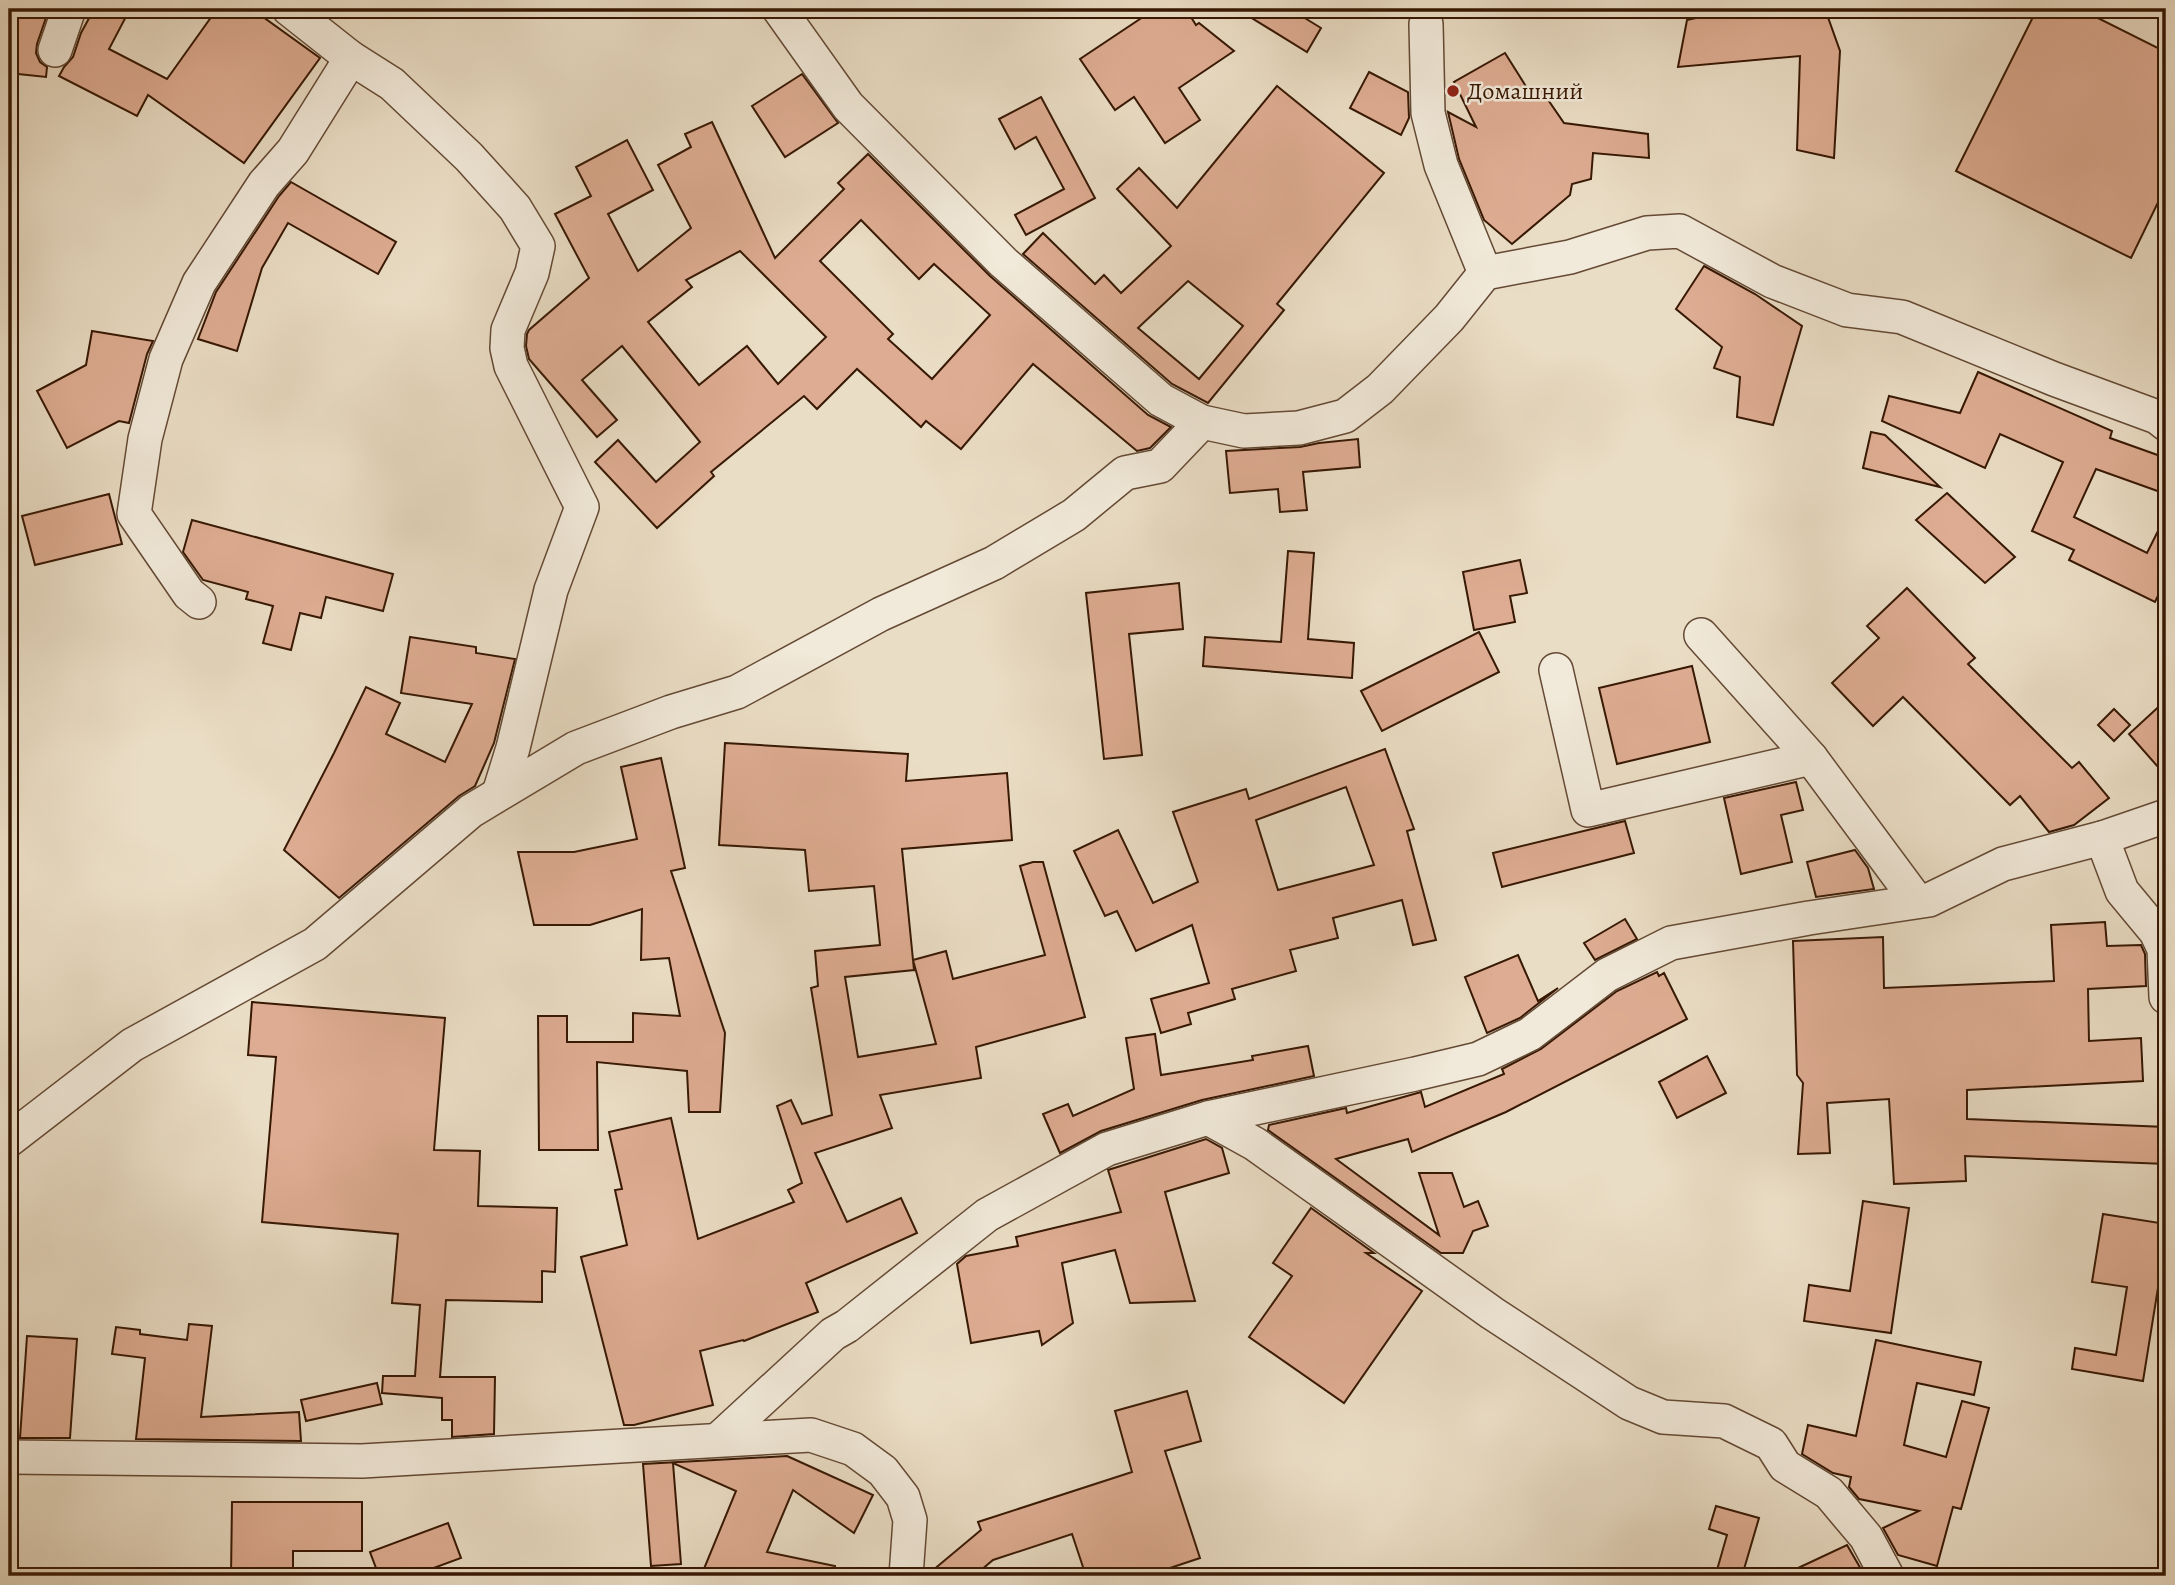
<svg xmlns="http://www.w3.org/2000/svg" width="2175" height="1585" viewBox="0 0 2175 1585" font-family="Alegreya,serif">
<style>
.building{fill:#deac92;stroke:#371803;stroke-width:2;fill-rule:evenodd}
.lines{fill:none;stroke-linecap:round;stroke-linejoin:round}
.minor-casing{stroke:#644934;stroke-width:36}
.minor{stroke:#f1e9d9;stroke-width:33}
.poi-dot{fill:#8f2418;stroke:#f1e9d9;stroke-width:2.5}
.labels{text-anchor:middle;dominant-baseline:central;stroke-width:5;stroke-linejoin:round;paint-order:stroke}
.poi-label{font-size:24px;fill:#371803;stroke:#f1e9d9;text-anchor:start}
</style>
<rect width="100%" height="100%" fill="#eaddc5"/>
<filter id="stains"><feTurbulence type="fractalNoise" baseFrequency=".00286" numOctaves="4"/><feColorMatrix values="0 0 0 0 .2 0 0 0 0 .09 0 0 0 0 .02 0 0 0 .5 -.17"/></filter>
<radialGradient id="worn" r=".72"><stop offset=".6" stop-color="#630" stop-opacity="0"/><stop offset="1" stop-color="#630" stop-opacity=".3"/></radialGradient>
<g class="building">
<path d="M27 9H49L37 44 36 53 40 62 47 67 46 77 9 73V13L27 15Z"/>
<path d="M94 9H130L109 49 167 79 217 9H252L320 58 244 163 148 95 137 116 59 76 64 67 73 57 81 33Z"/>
<path d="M1155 9H1182L1189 14 1196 25 1199 23 1234 51 1179 88 1200 120 1165 143 1134 97 1115 110 1080 59Z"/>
<path d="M1237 9H1290L1321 28 1307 52Z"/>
<path d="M1736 9H1825L1840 51 1834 158 1797 150 1800 56 1678 67 1687 20Z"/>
<path d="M2037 9H2080L2166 52V186L2131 258 1956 171Z"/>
<path d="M1505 53 1532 96 1542 91 1564 123 1648 134 1649 158 1593 153 1591 179 1572 184 1570 195 1512 244 1484 220 1459 159 1448 112 1476 127 1454 82Z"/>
<path d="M1369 72 1408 92 1409 118 1401 135 1350 108Z"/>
<path d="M802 74 838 123 785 157 752 106Z"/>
<path d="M1277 86 1384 173 1277 304 1284 310 1208 403 1172 384 1023 254 1043 233 1095 284 1104 275 1121 293 1171 246 1117 189 1139 168 1177 208ZM1188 281 1243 326 1199 379 1138 328Z"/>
<path d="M1041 97 1095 198 1026 235 1015 215 1064 189 1036 137 1015 149 999 119Z"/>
<path d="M712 122 775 258 844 189 838 183 868 154 990 276 1148 415 1171 427 1150 448 1137 451 1033 364 961 449 926 421 921 427 857 369 817 409 804 396 711 472 714 476 657 528 595 462 618 440 656 482 700 442 622 346 582 380 617 420 597 437 529 359 526 346 527 334 529 330 589 278 555 214 591 196 576 167 627 140 653 190 608 214 638 271 691 228 658 165 691 147 685 134ZM861 220 919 279 934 264 990 315 932 379 888 339 893 334 820 261ZM740 251 826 337 778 384 747 346 699 385 648 322 692 287 686 280Z"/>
<path d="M291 182 396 242 378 274 288 223 262 268 237 351 198 339 216 292 279 196Z"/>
<path d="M1704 266 1755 294 1802 326 1773 425 1737 417 1740 377 1714 368 1722 347 1676 309Z"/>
<path d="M92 331 153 341 147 354 129 423 119 421 67 448 37 391 86 365Z"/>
<path d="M1978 372 2112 431 2110 438 2166 458V494L2096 469 2074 517 2147 553 2166 515V579L2155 602 2069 560 2074 550 2032 531 2063 462 2000 434 1985 468 1882 421 1889 396 1960 413Z"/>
<path d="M1871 432 1885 435 1940 487 1863 468Z"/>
<path d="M1358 439 1360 467 1303 472 1307 510 1280 512 1278 489 1230 493 1226 451 1300 447 1319 443Z"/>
<path d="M1947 493 2015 557 1985 583 1916 520Z"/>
<path d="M109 494 122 544 35 565 22 516Z"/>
<path d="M192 520 393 574 383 611 326 597 321 618 300 613 291 650 263 643 273 606 246 599 248 592 203 580 183 552Z"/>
<path d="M1288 551 1314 553 1308 639 1354 643 1352 678 1203 666 1205 637 1281 642Z"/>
<path d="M1520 560 1527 593 1510 596 1515 622 1474 630 1463 572Z"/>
<path d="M1179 583 1183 629 1129 634 1142 755 1104 759 1086 593Z"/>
<path d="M1907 588 1975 658 1968 664 2072 768 2079 762 2109 798 2074 825 2049 832 2020 796 2010 805 1903 697 1873 726 1832 683 1879 638 1867 626Z"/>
<path d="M1479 632 1499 672 1382 731 1361 691Z"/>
<path d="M410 637 476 647V653L515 659 494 743 475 786 459 796 339 898 284 850 334 753 366 687 400 703 386 734 445 762 472 704 401 693Z"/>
<path d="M1692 666 1710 742 1617 764 1599 688Z"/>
<path d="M2166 700V776L2129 734Z"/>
<path d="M2114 709 2130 725 2114 741 2098 725Z"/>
<path d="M725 743 908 754 906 781 1007 773 1012 840 902 849 914 970 845 977 858 1057 936 1044 913 960 946 951 953 979 1045 955 1020 866 1033 862H1043L1085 1017 976 1047 981 1078 880 1095 892 1128 815 1153 847 1222 901 1198 917 1233 806 1283 818 1312 744 1341 743 1340 700 1351 713 1405 634 1425H624L581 1257 627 1245 615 1190 622 1189 609 1132 671 1118 698 1239 794 1202 788 1190 802 1183 777 1106 791 1100 802 1124 832 1115 811 988 818 986 815 951 880 945 874 886 809 891 805 850 719 845Z"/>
<path d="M1385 749 1414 829 1407 831 1436 940 1413 945 1402 900 1333 918 1338 938 1290 950 1296 971 1232 989 1235 999 1188 1013 1191 1024 1161 1033 1151 999 1209 983 1192 925 1136 951 1117 911 1105 916 1074 851 1118 830 1153 903 1198 882 1173 812 1246 789 1249 799ZM1346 787 1374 865 1278 890 1256 820Z"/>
<path d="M661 758 685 868 671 871 725 1033 720 1112H689L687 1071 597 1062 598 1150H539L538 1016H567V1042H633V1013L680 1016 669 958 641 960 642 909 590 925H534L518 852H574L637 839 621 767Z"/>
<path d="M1796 782 1803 810 1781 815 1792 862 1741 874 1724 798Z"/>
<path d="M1625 821 1634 853 1502 887 1493 853Z"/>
<path d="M1855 850 1868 868 1874 889 1816 897 1807 862Z"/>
<path d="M1625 919 1637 939 1595 960 1584 943Z"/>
<path d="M2105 922 2107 946 2141 945 2145 954 2146 986 2088 989 2089 1041 2141 1038 2143 1081 1967 1090V1119L2166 1127V1164L1965 1156 1966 1181 1894 1184 1889 1099 1827 1103 1830 1153 1798 1154 1803 1083 1797 1075 1793 941 1883 937 1884 988 2054 981 2051 925Z"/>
<path d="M1518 955 1538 1001 1558 988 1520 1018 1487 1033 1465 977Z"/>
<path d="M1657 972 1659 976 1664 973 1687 1019 1506 1112 1412 1152 1408 1139 1336 1159 1439 1235 1419 1173H1452L1464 1207 1478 1201 1488 1226 1473 1231 1463 1253H1441L1268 1130 1269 1125 1346 1108 1347 1113 1421 1092 1425 1107 1504 1074 1502 1069 1541 1049 1617 991Z"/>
<path d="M252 1002 445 1018 434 1150 480 1151 478 1206 557 1208 555 1272 542 1271V1302L446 1300 440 1377H495L494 1434 452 1437V1420H442V1398L382 1393 383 1376H415L420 1305 392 1303 398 1234 262 1222 276 1057 248 1055Z"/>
<path d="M1155 1034 1161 1075 1253 1060 1252 1056 1308 1046 1314 1076 1202 1100 1101 1131 1060 1153 1043 1114 1068 1104 1073 1116 1134 1089 1126 1038Z"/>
<path d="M1707 1056 1726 1093 1677 1118 1659 1082Z"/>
<path d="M1206 1139 1222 1148 1229 1173 1165 1192 1195 1301 1130 1303 1115 1250 1062 1263 1073 1323 1042 1345 1039 1331 971 1343 957 1264 966 1256 1018 1246 1016 1237 1121 1212 1108 1170Z"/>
<path d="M1863 1201 1909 1208 1891 1333 1804 1321 1809 1285 1850 1291Z"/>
<path d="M1311 1208 1374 1253H1366L1422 1291 1344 1403 1249 1337 1292 1276 1273 1263Z"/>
<path d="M2103 1214 2166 1224V1238L2143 1381 2072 1369 2075 1348 2116 1355 2127 1287 2092 1282Z"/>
<path d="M189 1324 212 1326 201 1417 299 1412 301 1441 136 1439 145 1358 112 1354 116 1327 140 1330V1334L187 1340Z"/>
<path d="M27 1336 77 1339 70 1438H20Z"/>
<path d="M1876 1340 1981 1362 1974 1395 1917 1383 1904 1445 1946 1457 1962 1401 1989 1408 1961 1509 1953 1507 1937 1566 1898 1555 1883 1528 1919 1511 1859 1499 1849 1487 1851 1477 1833 1473 1802 1454 1808 1425 1856 1436Z"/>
<path d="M377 1383 382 1404 306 1421 301 1400Z"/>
<path d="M1187 1391 1201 1441 1165 1451 1200 1558 1146 1576H1086L1072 1534 993 1560 974 1576H926L981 1530 978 1522 1132 1472 1115 1411Z"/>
<path d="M787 1456 873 1495 854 1533 793 1490 767 1552 835 1566 834 1576H701L736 1491 673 1463 681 1564 651 1566 643 1464Z"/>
<path d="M232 1502H362V1551H293V1576H231Z"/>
<path d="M1716 1506 1759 1518 1742 1576 1717 1570 1727 1535 1709 1529Z"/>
<path d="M448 1523 461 1558 412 1576H379L370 1552Z"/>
<path d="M1847 1545 1865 1576H1781Z"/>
</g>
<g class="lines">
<defs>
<g id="minor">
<path d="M289 9 351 58 392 84 469 157 515 208 538 246 532 273 508 330 507 348 511 366 582 507 551 590 513 748 499 793"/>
<path d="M779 9 848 106 1003 262 1161 400 1202 422 1244 431 1299 428 1345 416 1380 389 1449 318 1485 273 1570 257 1647 233 1680 231 1772 281 1847 310 1902 317 2054 379 2157 417 2166 424"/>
<path d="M1426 24 1428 113 1441 165 1485 273"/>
<path d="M55 50 69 9"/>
<path d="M199 602 189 594 134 514 145 439 166 359 199 283 264 184 293 151 351 58"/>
<path d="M1701 635 1811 758 1917 901"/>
<path d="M1556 670 1588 810 1811 758"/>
<path d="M2102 838 2122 891 2156 932 2164 949 2166 997"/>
<path d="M1208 1118 1255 1144 1492 1313 1629 1403 1663 1417 1724 1421 1771 1444 1785 1466 1829 1493 1866 1537 1887 1576"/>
<path d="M9 1140 132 1045 315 944 471 811 576 748 671 712 737 692 881 614 994 563 1074 515 1125 473 1160 466 1202 422"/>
<path d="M719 1439 833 1334 847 1326 987 1215 1107 1149 1208 1118 1415 1074 1478 1059 1530 1034 1607 975 1671 943 1809 918 1929 900 2003 864 2102 838 2166 816"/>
<path d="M9 1457 362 1461 811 1435 853 1449 883 1471 903 1497 910 1520 906 1576"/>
</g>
</defs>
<use href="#minor" class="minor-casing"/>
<use href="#minor" class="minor"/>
</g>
<circle class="poi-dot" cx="1453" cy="91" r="7"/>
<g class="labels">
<g class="poi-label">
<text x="1467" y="91">Домашний</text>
</g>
</g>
<rect width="2175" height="1585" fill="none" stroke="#eaddc5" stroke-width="35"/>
<rect x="10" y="10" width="2154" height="1564" fill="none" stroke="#371803" stroke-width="3.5"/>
<rect x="18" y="18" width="2140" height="1550" fill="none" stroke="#371803" stroke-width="2"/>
<rect width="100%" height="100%" filter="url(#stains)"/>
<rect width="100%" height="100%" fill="url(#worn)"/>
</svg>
